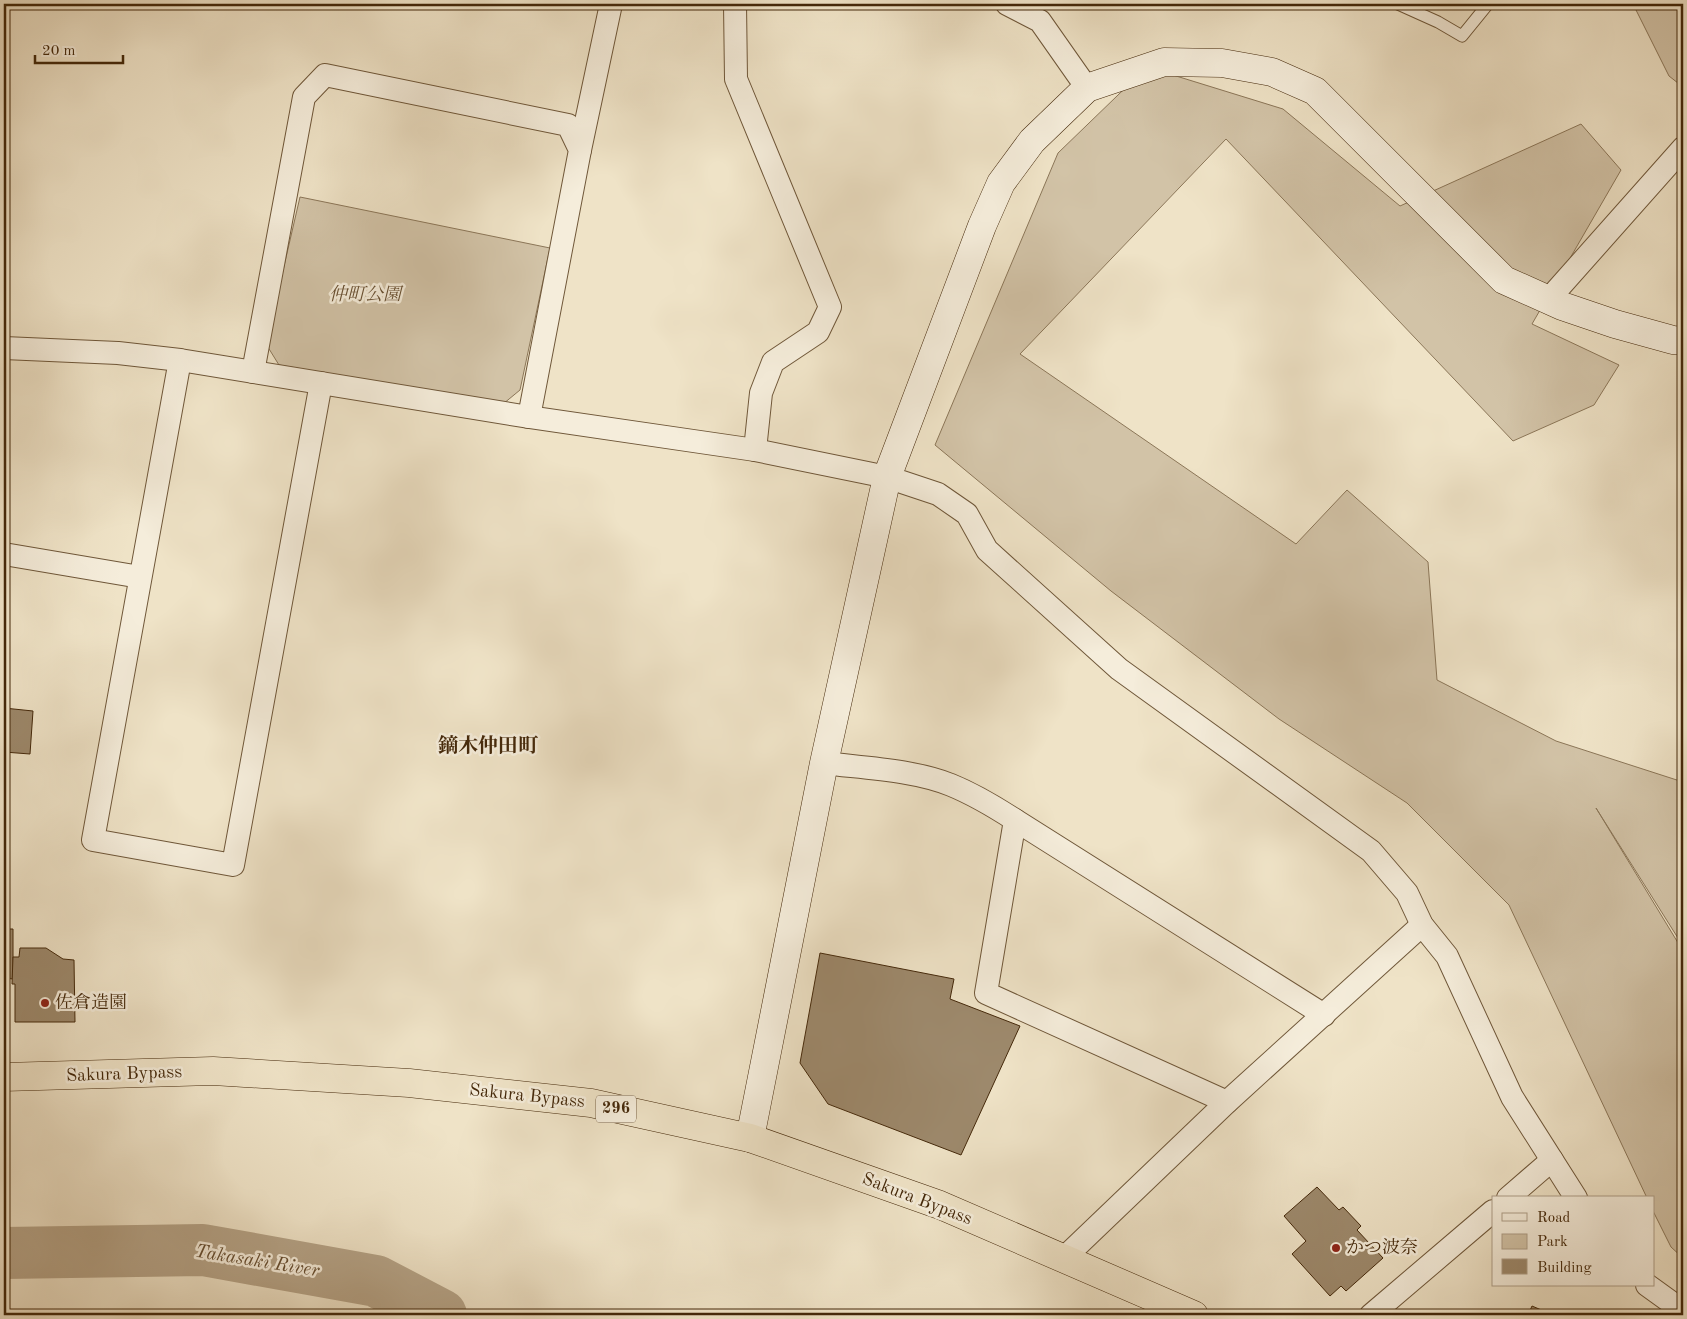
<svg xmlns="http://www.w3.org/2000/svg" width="1687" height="1319" viewBox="0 0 1687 1319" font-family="'Old Standard TT','Noto Serif JP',serif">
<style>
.green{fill:#d2c3a7;stroke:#8b7658}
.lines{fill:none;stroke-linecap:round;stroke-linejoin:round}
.river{stroke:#b5a387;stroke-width:52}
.building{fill:#9d896c;stroke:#44280a}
.lane-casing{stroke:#6f5739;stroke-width:13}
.street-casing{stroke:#6f5739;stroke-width:24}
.secondary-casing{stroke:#44280a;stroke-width:29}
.highway-casing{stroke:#44280a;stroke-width:29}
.lane{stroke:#f5eddb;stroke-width:11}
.street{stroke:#f5eddb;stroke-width:22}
.secondary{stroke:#f5eddb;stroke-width:28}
.highway{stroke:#efe3c7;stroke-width:28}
.poi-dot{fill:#8f2418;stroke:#f5eddb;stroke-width:2}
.labels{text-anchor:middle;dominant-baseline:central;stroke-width:5;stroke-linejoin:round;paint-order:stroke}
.shield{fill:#f5eddb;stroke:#796349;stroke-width:1}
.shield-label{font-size:16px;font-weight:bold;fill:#44280a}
.park-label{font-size:18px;font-style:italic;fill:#684f31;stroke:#f5eddb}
.poi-label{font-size:18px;fill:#44280a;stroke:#f5eddb;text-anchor:start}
.street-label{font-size:18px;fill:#44280a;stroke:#f5eddb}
.water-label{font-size:19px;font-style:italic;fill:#664d30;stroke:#f5eddb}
.quarter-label{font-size:20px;font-weight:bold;fill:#44280a;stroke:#f5eddb}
</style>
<rect width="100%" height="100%" fill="#efe3c7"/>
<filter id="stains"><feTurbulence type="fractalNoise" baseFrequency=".004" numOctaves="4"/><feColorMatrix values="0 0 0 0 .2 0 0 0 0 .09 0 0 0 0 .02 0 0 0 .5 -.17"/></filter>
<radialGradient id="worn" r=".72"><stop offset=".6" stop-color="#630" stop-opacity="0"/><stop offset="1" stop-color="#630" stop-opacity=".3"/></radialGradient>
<g class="green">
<path d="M1633 4H1683V87L1669 76Z"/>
<path d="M1147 67 1283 109 1400 206 1581 124 1621 170 1532 324 1619 365 1594 405 1513 441 1226 139 1020 354 1296 544 1347 490 1428 562 1437 680 1556 741 1683 782V946L1596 808 1683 951V1258L1671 1247 1653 1211V1198H1647L1509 905 1407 803 1279 719 1111 591 935 445 1058 153Z"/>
<path d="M300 197 550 248 520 390 503 404 279 365 266 344Z"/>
</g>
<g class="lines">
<path class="river" d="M4 1253 203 1250 376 1281 441 1315"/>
</g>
<g class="building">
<path d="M4 708 33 711 30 754 4 752Z"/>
<path d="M4 929H13V979L4 978Z"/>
<path d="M20 948H46L63 959 74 960 75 1022H15V984H12L13 957H19Z"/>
<path d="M820 953 954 979 950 999 1020 1026 961 1155 828 1104 800 1063Z"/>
<path d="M1317 1187 1339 1210 1343 1207 1361 1226 1357 1230 1383 1258 1346 1291 1341 1286 1330 1296 1292 1254 1306 1241 1284 1216Z"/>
<path d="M1532 1306 1553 1315H1528Z"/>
</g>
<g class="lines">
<defs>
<path id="lane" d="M1398 4 1438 22 1462 36 1488 4"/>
<g id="street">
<path d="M735 4 736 79 830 307 818 332 773 362 761 393 755 450"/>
<path d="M1007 4 1040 21 1087 88"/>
<path d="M580 150 611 4"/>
<path d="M1548 300 1683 148"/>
<path d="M4 348 118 353 180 360 529 417 755 450 887 477 938 494 967 514 987 550 1119 669 1371 851 1407 893 1422 925 1447 956 1512 1097 1576 1198"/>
<path d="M180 360 93 840 233 865 321 383"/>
<path d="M253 372 304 97 325 75 568 125 580 150 529 417"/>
<path d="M4 554 140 577"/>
<path d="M824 763C864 768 914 770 951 785 973 794 995 807 1015 820L1324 1015"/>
<path d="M1015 820 986 993 1227 1102"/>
<path d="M1508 1198 1552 1160"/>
<path d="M1063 1259 1227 1102 1422 925"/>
<path d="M1647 1285 1683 1311"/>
<path d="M1371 1315 1493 1211"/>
</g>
<path id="secondary" d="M750 1138 824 763 887 477 982 226 1001 183 1032 141 1087 88 1164 62 1222 63 1272 72 1315 91 1504 280 1562 306 1615 324 1673 340 1683 341"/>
<path id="highway" d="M4 1077 213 1071 409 1083 591 1103 750 1138 940 1205 1194 1315"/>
</defs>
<use href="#lane" class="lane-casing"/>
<use href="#street" class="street-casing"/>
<use href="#secondary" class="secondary-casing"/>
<use href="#highway" class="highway-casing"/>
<use href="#lane" class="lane"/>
<use href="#street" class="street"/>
<use href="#secondary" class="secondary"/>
<use href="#highway" class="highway"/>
</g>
<g class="poi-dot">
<circle cx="45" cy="1003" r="5"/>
<circle cx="1336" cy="1248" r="5"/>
</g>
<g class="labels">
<rect class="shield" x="596" y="1095.5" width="40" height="27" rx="4"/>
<g class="shield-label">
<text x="616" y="1109">296</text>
</g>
<g class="park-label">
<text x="365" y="295">仲町公園</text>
</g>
<g class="poi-label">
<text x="55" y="1003">佐倉造園</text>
<text x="1346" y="1248">かつ波奈</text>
</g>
<g class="street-label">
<text transform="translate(124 1074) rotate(-2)">Sakura Bypass</text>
<text transform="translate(527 1096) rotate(6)">Sakura Bypass</text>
<text transform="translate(917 1199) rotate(21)">Sakura Bypass</text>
</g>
<g class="water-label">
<text transform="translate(257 1262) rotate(9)">Takasaki River</text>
</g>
<g class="quarter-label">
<text x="488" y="747">鏑木仲田町</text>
</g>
</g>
<rect width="1687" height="1319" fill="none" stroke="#efe3c7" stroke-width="20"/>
<rect x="5" y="5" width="1677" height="1309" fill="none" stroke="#44280a" stroke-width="2.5"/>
<rect x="10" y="10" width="1667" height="1299" fill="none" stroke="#44280a"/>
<rect x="1492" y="1196" width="162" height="90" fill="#f5eddb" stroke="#ae9e87"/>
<rect x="1502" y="1213" width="25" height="8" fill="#f5eddb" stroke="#ae9e87"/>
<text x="1537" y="1222" font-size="15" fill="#44280a">Road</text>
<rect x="1502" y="1234" width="25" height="15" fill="#d2c3a7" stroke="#ae9e87"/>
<text x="1537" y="1246" font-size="15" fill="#44280a">Park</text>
<rect x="1502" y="1259" width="25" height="15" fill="#9d896c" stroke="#ae9e87"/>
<text x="1537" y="1272" font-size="15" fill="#44280a">Building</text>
<path d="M35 55v8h88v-8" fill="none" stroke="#44280a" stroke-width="2.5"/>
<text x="42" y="55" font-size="15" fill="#44280a" stroke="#f5eddb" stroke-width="4" paint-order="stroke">20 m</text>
<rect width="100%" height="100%" filter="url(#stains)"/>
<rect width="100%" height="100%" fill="url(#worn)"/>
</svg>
